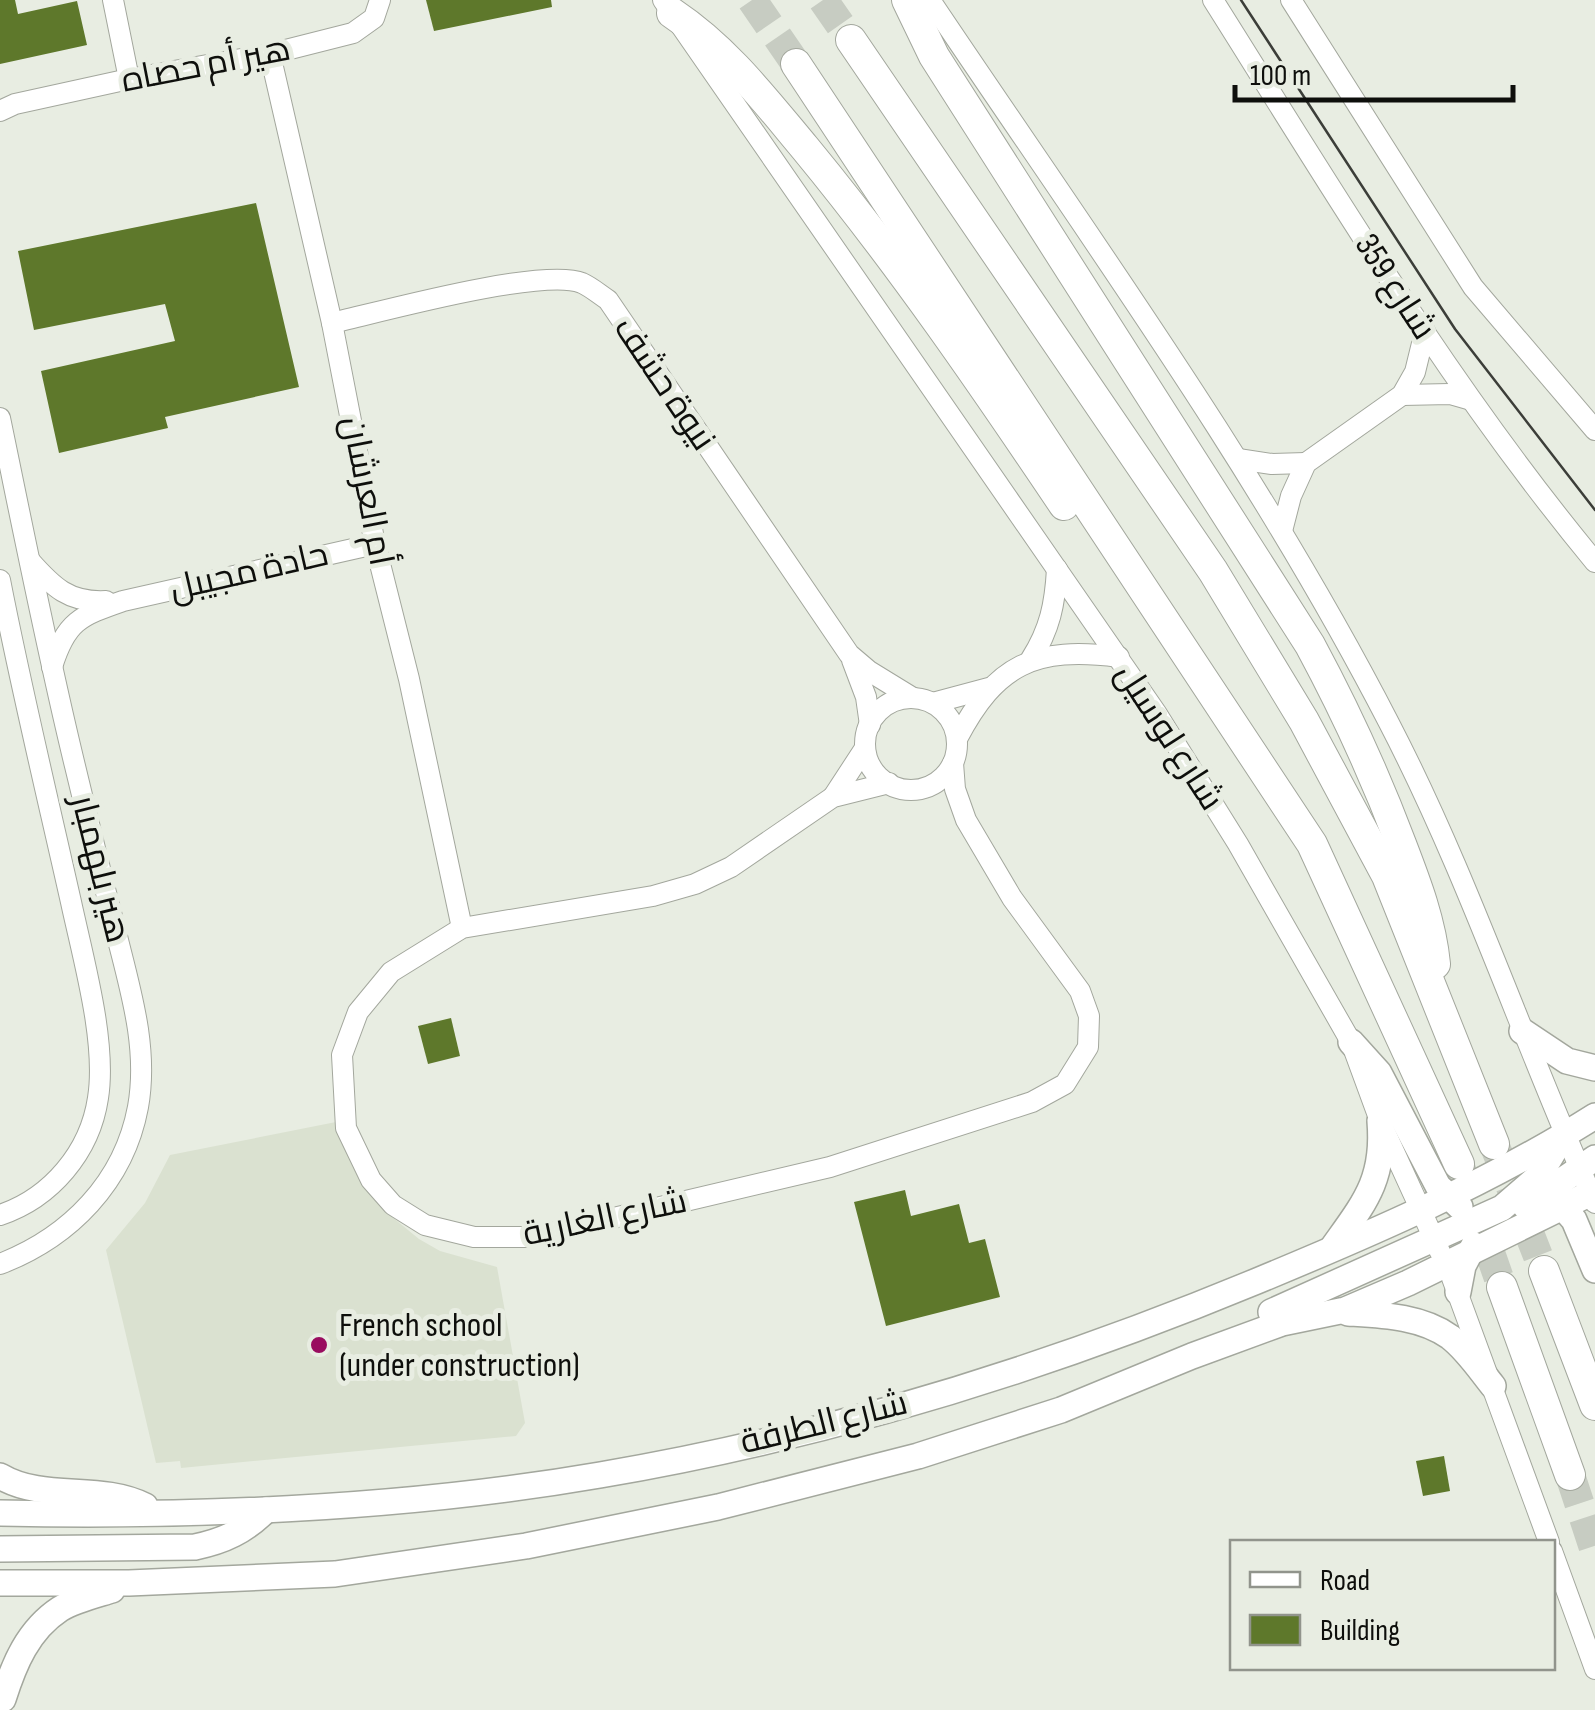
<svg xmlns="http://www.w3.org/2000/svg" width="1595" height="1710" viewBox="0 0 1595 1710" font-family="'Sofia Sans Condensed',Cairo,sans-serif">
<style>
.built{fill:#dae1d0}
.building{fill:#5e782b}
.lines{fill:none;stroke-linecap:round;stroke-linejoin:round}
.highway-tunnel{stroke:#c7ccc2;stroke-width:30;stroke-dasharray:30 15;stroke-linecap:butt}
.minor-casing{stroke:#a3a79d;stroke-width:22}
.major-casing{stroke:#a3a79d;stroke-width:28}
.highway-casing{stroke:#a3a79d;stroke-width:32}
.minor{stroke:#fff;stroke-width:20}
.major{stroke:#fff;stroke-width:25}
.highway{stroke:#fff;stroke-width:30}
.tram{stroke:#3c3e39;stroke-width:2.5}
.poi-dot{fill:#990c5f;stroke:#e8ede2;stroke-width:4}
.labels{text-anchor:middle;dominant-baseline:central;stroke-width:10;stroke-linejoin:round;paint-order:stroke}
.street-label{font-size:35px;fill:#0e0f0c;stroke:#e8ede2}
.poi-label{font-size:35px;fill:#0e0f0c;stroke:#e8ede2;text-anchor:start}
</style>
<rect width="100%" height="100%" fill="#e8ede2"/>
<path class="built" d="M336 1122 364 1184 386 1212 419 1239 440 1251 497 1267 525 1423 516 1436 181 1468 180 1461 156 1463 106 1250 145 1203 170 1155Z"/>
<g class="building">
<path d="M0 0H15L18 14 77 1 87 45 0 64Z"/>
<path d="M426 0H551L552 7 434 31Z"/>
<path d="M256 203 299 387 165 417 168 428 59 453 41 371 175 341 165 304 34 330 18 251Z"/>
<path d="M451 1018 460 1056 428 1064 418 1026Z"/>
<path d="M905 1190 911 1216 959 1204 969 1243 985 1239 1000 1297 886 1326 854 1202Z"/>
<path d="M1444 1456 1450 1491 1423 1496 1416 1461Z"/>
</g>
<g class="lines">
<g class="highway-tunnel">
<path d="M752 0 796 64"/>
<path d="M823 0 851 40"/>
<path d="M1494 1144 1544 1271"/>
<path d="M1459 1164 1502 1287"/>
<path d="M1570 1475 1595 1551"/>
</g>
<defs>
<g id="minor">
<path d="M113 0 129 79"/>
<path d="M663 0 1157 714 1238 844 1351 1042 1380 1121 1440 1252"/>
<path d="M930 0C1089 237 1258 469 1389 723 1469 877 1524 1045 1595 1203"/>
<path d="M1213 0C1334 192 1450 387 1595 562"/>
<path d="M1291 0 1473 287 1595 430"/>
<path d="M270 54 332 323 375 544 409 679 462 928"/>
<path d="M0 111 15 104 129 79 270 54 353 33 374 18 380 0"/>
<path d="M332 323C380 312 543 267 582 283 591 287 599 294 608 300L849 654 869 671 913 698"/>
<path d="M1402 395 1450 394 1471 400"/>
<path d="M0 418C24 534 47 651 75 766 88 820 101 874 115 928 129 986 149 1046 138 1107 124 1182 70 1237 0 1264"/>
<path d="M1238 459 1272 464 1306 463"/>
<path d="M1282 531 1291 496 1306 463 1402 395 1415 372 1425 331"/>
<path d="M30 561C53 587 69 603 106 601"/>
<path d="M0 580C21 688 47 795 71 902 83 958 107 1042 98 1098 90 1152 51 1198 0 1215"/>
<path d="M1031 659C1050 629 1055 604 1057 569"/>
<path d="M852 660 866 697 870 725"/>
<path d="M52 667C66 621 80 616 123 601L375 544"/>
<circle cx="911" cy="744" r="46"/>
<path d="M933 703 989 688"/>
<path d="M957 739C996 664 1035 646 1119 657"/>
<path d="M889 783 833 797 731 867 695 884 653 896 462 928 391 972 358 1012 342 1055 346 1128 371 1180 393 1205 425 1225 474 1237H533L830 1167 1032 1102 1065 1084 1088 1047 1089 1016 1080 991 1012 898 966 820 955 789 953 763"/>
<path d="M833 797 865 748"/>
<path d="M1452 1278 1549 1542"/>
<path d="M1552 1551 1595 1669"/>
</g>
<g id="major">
<path d="M1522 1031 1567 1061 1595 1068"/>
<path d="M1351 1042 1379 1073 1438 1186 1460 1207"/>
<path d="M1554 1197 1574 1220 1595 1270"/>
<path d="M1525 1206 1595 1158"/>
<path d="M1333 1247C1365 1202 1385 1179 1380 1121"/>
<path d="M1458 1292 1463 1266 1474 1245"/>
<path d="M1271 1312 1502 1208 1539 1176 1563 1136"/>
<path d="M1348 1313C1381 1315 1421 1316 1450 1337 1467 1350 1480 1370 1493 1386"/>
<path d="M0 1476C44 1502 100 1483 145 1506"/>
<path d="M0 1513C200 1517 403 1509 600 1475 825 1437 1047 1368 1257 1281 1373 1233 1489 1183 1595 1116"/>
<path d="M0 1549 195 1547C224 1541 245 1531 266 1510"/>
<path d="M0 1583H129L335 1574 526 1546 718 1507 918 1456 1061 1410 1192 1356 1282 1323 1345 1310 1408 1283 1595 1191"/>
<path d="M3 1699C14 1664 28 1630 60 1609 75 1600 96 1595 112 1590"/>
</g>
<g id="highway">
<path d="M907 0 934 56 1310 645C1345 710 1375 775 1401 844 1416 883 1431 922 1435 964"/>
<path d="M672 13C726 49 764 99 805 148 899 262 982 383 1064 505"/>
<path d="M851 40 1213 571 1304 721 1387 876 1494 1144"/>
<path d="M796 64 1312 844 1459 1164"/>
<path d="M1544 1271 1595 1405"/>
<path d="M1502 1287 1570 1475"/>
</g>
</defs>
<use href="#minor" class="minor-casing"/>
<use href="#major" class="major-casing"/>
<use href="#highway" class="highway-casing"/>
<use href="#minor" class="minor"/>
<use href="#major" class="major"/>
<use href="#highway" class="highway"/>
<path class="tram" d="M1241 0 1455 329 1595 510"/>
</g>
<circle class="poi-dot" cx="319" cy="1345" r="10"/>
<g class="labels">
<g class="street-label">
<text transform="translate(206 65) rotate(-11)">هير أم حصاه</text>
<text transform="translate(1395 287) rotate(57)">شارع 359</text>
<text transform="translate(664 384) rotate(56)">نيوة حشف</text>
<text transform="translate(367 491) rotate(79)">أم العرشان</text>
<text transform="translate(249 572) rotate(-13)">حادة مجيبل</text>
<text transform="translate(1169 737) rotate(57)">شارع لوسيل</text>
<text transform="translate(100 869) rotate(76)">هير بلهمبار</text>
<text transform="translate(605 1218) rotate(-12)">شارع الغارية</text>
<text transform="translate(824 1423) rotate(-14)">شارع الطرفة</text>
</g>
<g class="poi-label">
<text x="339" y="1325">French school<tspan x="339" dy="40">(under construction)</tspan></text>
</g>
</g>
<rect x="1230" y="1540" width="325" height="130" fill="#e8ede2" stroke="#91948c" stroke-width="2.5"/>
<rect x="1250" y="1572" width="50" height="15" fill="#ffffff" stroke="#91948c" stroke-width="2.5"/>
<text x="1320" y="1590" font-size="30" fill="#0e0f0c">Road</text>
<rect x="1250" y="1615" width="50" height="30" fill="#5e782b" stroke="#91948c" stroke-width="2.5"/>
<text x="1320" y="1640" font-size="30" fill="#0e0f0c">Building</text>
<path d="M1235 85v15h278v-15" fill="none" stroke="#0e0f0c" stroke-width="5"/>
<text x="1250" y="85" font-size="30" fill="#0e0f0c" stroke="#e8ede2" stroke-width="8" paint-order="stroke">100 m</text>
</svg>
